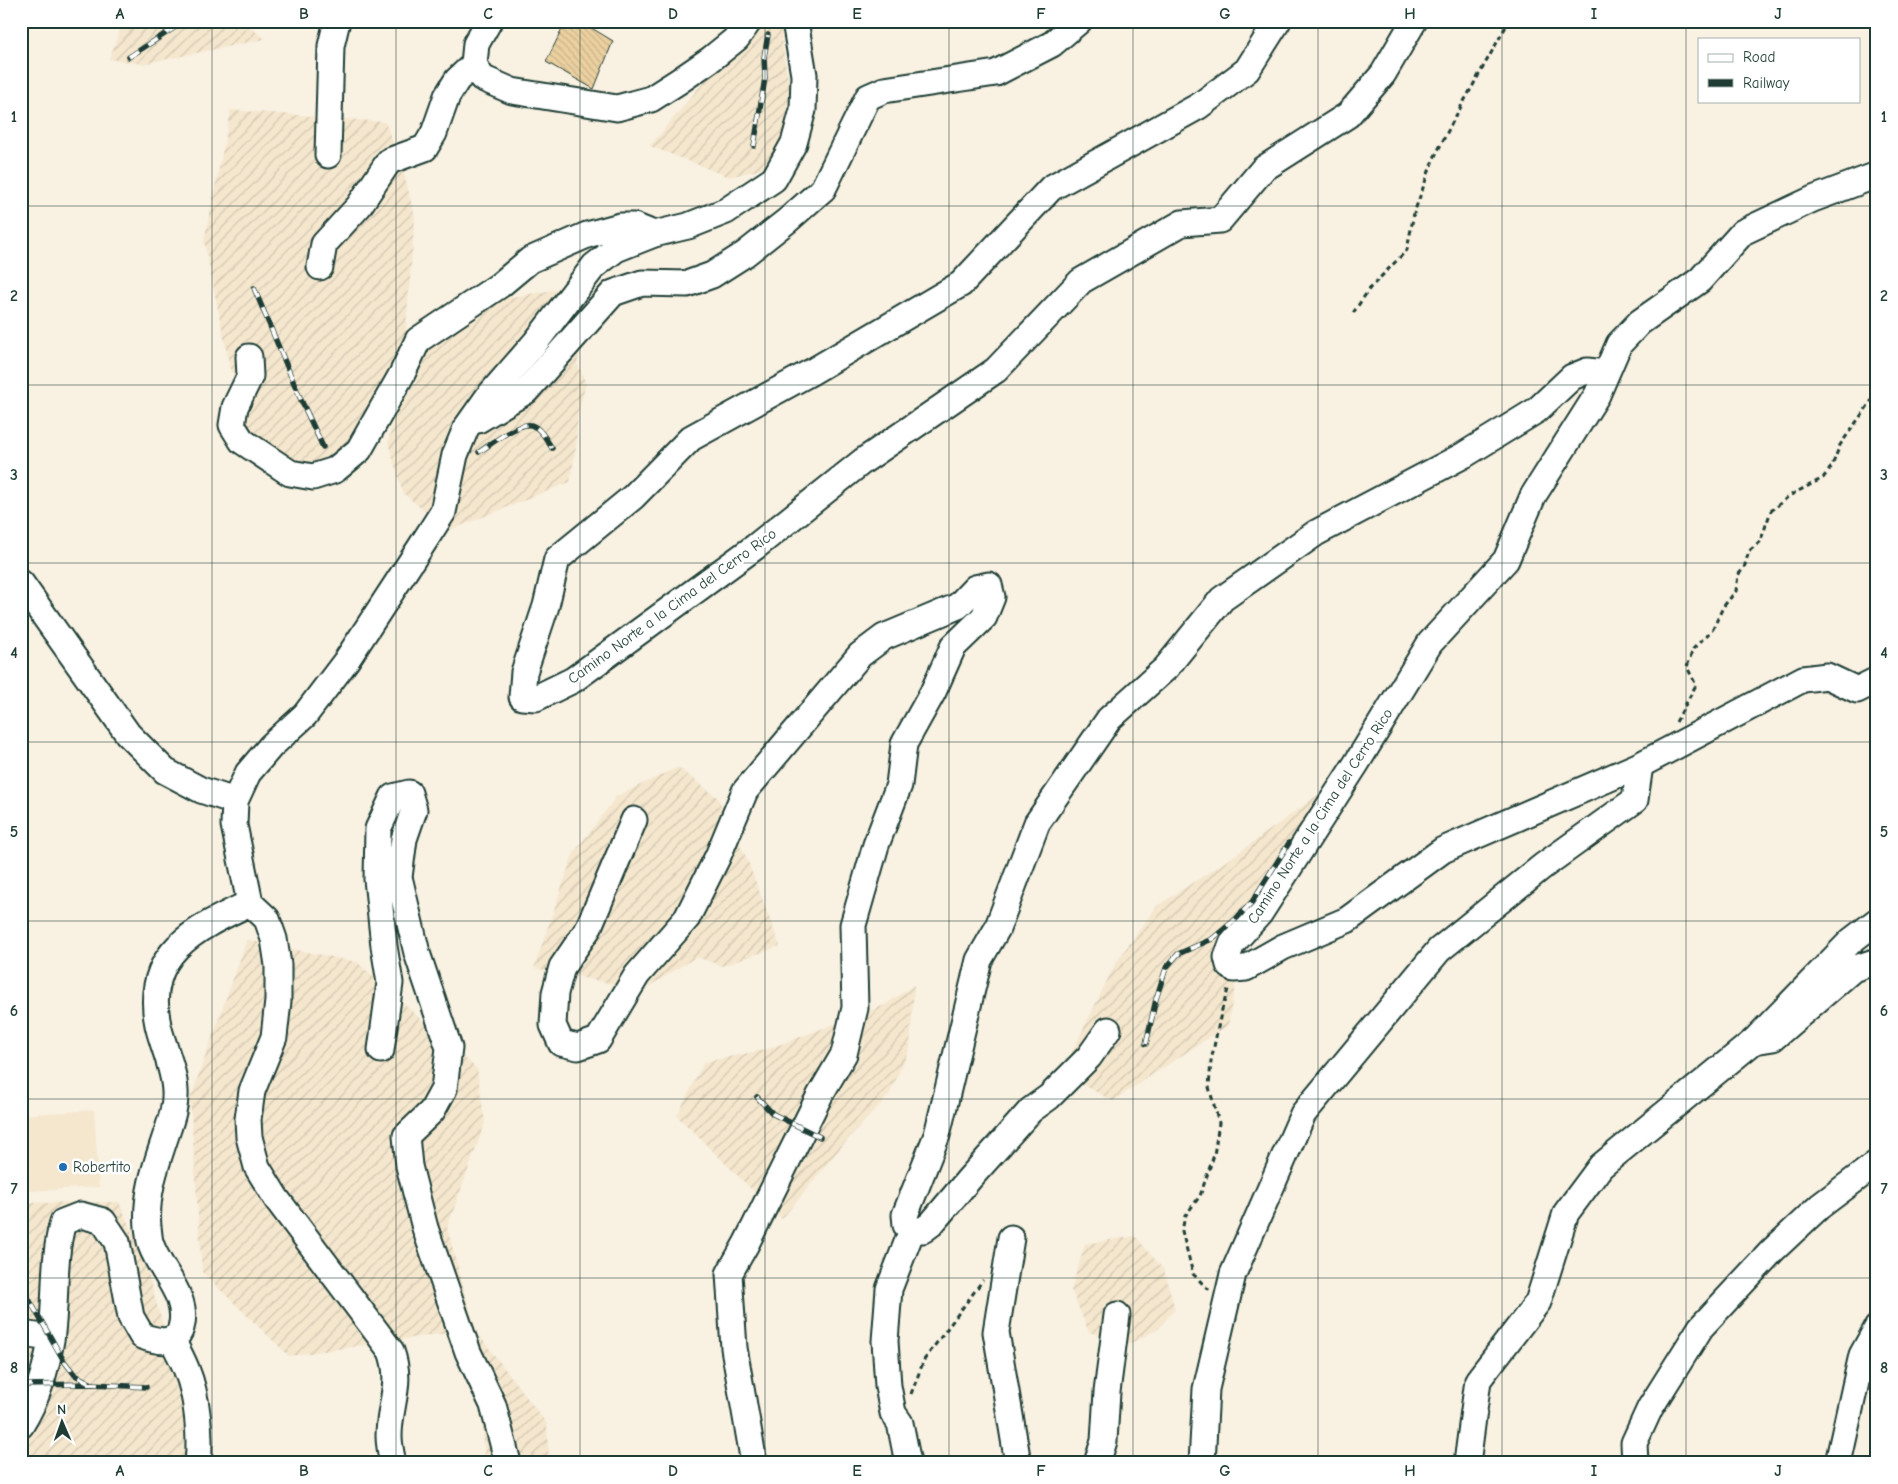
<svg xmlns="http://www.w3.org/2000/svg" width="1898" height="1484" viewBox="0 0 1898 1484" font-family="'Comic Neue',sans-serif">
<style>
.built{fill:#f5e7ce}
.industrial{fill:url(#industrial-furrows)}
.building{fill:url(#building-back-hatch);stroke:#1f3d34}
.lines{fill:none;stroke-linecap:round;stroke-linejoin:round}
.minor-casing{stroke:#1f3d34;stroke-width:29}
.path{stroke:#1f3d34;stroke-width:3;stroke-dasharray:5 4;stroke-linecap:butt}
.minor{stroke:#fff;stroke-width:25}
.rail-casing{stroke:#1f3d34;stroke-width:5.5}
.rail{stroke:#fff;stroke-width:4;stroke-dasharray:11;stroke-linecap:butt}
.grid{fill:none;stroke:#1f3d34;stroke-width:1;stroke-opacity:0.55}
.poi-dot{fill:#1f6fb2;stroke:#fff;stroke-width:2}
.labels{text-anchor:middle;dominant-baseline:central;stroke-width:5;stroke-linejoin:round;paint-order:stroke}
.street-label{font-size:15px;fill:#1f3d34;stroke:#fff}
.poi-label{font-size:15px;fill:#1f3d34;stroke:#fff;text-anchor:start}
.neatline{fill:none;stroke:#1f3d34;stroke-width:2}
.grid-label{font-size:16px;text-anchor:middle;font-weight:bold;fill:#1f3d34}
</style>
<defs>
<pattern id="industrial-furrows" width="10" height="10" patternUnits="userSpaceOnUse" patternTransform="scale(1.25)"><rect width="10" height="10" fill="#f5e7ce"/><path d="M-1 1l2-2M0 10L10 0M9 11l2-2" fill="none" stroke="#d2c7b2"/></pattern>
<pattern id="building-back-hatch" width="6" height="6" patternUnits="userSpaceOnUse" patternTransform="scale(1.25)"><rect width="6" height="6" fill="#ebd0a0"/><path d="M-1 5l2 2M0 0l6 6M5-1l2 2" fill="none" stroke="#c9b48a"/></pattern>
</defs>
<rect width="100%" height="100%" fill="#f9f1e2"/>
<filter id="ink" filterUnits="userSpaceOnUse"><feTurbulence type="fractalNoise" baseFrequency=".02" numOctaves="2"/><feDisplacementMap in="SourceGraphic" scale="10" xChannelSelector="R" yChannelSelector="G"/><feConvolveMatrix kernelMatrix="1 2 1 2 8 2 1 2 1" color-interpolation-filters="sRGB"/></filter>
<g filter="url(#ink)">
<path class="built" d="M94 1110 99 1187 29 1191 27 1148H21V1115Z"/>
<g class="industrial">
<path d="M124 21H242L265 39 143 64 109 59Z"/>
<path d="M757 21H780L785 64 794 103 782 139 766 168 729 177 650 146 707 78 751 36Z"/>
<path d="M231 110 385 122 402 166 415 217 404 352 350 450 326 469H300L241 425 245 396 230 368 204 241Z"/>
<path d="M559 289 585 337 577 363 586 384 578 412 576 447 570 482 448 531 403 493 388 443 395 413 416 383 418 364 424 352 445 333 494 300Z"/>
<path d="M678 767 718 798 747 859 780 946 723 966 696 957 643 990 534 968 573 854 617 796Z"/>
<path d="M1326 789 1254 907 1219 946 1236 981 1228 1025 1113 1101 1062 1073 1115 964 1157 906 1234 856Z"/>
<path d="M247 940 357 962 477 1069 485 1123 447 1228 475 1329 289 1356 202 1272 190 1099Z"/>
<path d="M914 985 910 1048 889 1095 846 1141 782 1219 677 1116 704 1062 768 1049 885 1005Z"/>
<path d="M119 1202 145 1262 178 1380 191 1436 189 1463H21V1203Z"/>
<path d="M1135 1236 1164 1270 1175 1309 1158 1329 1129 1344 1089 1332 1071 1290 1085 1244Z"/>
<path d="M479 1335 547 1424 549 1463H485L477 1346Z"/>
</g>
<path class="building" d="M566 21H580L613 41 594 89 546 62Z"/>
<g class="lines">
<defs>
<g id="minor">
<path d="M489 21 476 44 474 64 482 78 512 91 617 108 651 99 679 81 711 59 737 38 749 21"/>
<path d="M1278 21 1247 70 1199 106 1051 188 961 284 813 371 691 438 633 497 557 559 546 606 524 672 522 697 536 698 573 680 755 547 863 461 996 370 1081 281 1182 223 1220 220 1263 169 1348 115 1383 74 1414 21"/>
<path d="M328 155 331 46 337 21"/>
<path d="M1877 175 1813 199 1743 232 1700 280 1640 322 1619 344 1597 395 1533 496 1506 560 1430 643 1356 764 1260 913 1232 944 1227 957 1229 965 1234 969 1246 968 1283 947 1347 920 1443 850 1640 765 1803 679 1827 676 1857 690 1877 680"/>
<path d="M320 267 324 244 359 206 389 161 425 148 434 133 447 96 457 80 474 64"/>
<path d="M249 357 250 376 235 407 232 425 242 441 290 473 313 477 335 470 359 450 402 374 418 340 500 285 530 260 587 235 620 226H634L654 234"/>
<path d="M478 420 526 391 613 293 642 283 687 284 712 275 745 254 788 220 823 189 868 97 884 90 996 73 1052 44 1079 21"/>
<path d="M21 583 128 734 165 771 201 790 235 801"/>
<path d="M634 820 588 929 562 967 555 993 553 1025 561 1043 578 1047 598 1040 637 975 687 918 718 856 745 791 860 655 884 637 958 606 975 588 989 585 992 597 984 617 953 647 933 692 904 744 899 785 876 845 853 925 855 1008 844 1054 820 1095 746 1244 729 1274 734 1348 754 1463"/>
<path d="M1877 921 1851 941 1754 1041 1773 1038 1853 969 1877 961"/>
<path d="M1108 1030 1089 1057 1049 1097 1031 1110 970 1178 931 1224 923 1230H912L906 1225 905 1215 937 1135 979 960 997 929 1037 823 1109 719 1166 668 1222 599 1316 533 1464 455 1537 410 1572 377 1587 371 1605 373"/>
<path d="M381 1050 390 983 384 946 377 879 378 829 393 797 409 793 414 810 404 839 399 877 417 953 449 1048 444 1089 432 1111 406 1136 409 1166 425 1228 468 1352 493 1405 508 1463"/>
<path d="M1011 1238 996 1332 1018 1463"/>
<path d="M21 1334 51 1338"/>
<path d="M172 1339C177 1350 183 1360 187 1371 197 1395 201 1437 198 1463"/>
<path d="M21 1425C38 1398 46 1371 51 1340 57 1300 52 1260 63 1222L81 1215 103 1221 117 1242 131 1317 142 1336C155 1341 176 1346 181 1328 190 1297 161 1273 151 1245 149 1240 149 1233 148 1227 145 1195 156 1165 166 1135 171 1120 176 1106 175 1091 174 1068 163 1047 158 1025 143 953 195 929 250 903"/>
<path d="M393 1463C391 1454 389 1444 389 1436 389 1404 403 1384 391 1351L276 1198 257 1167 249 1137 248 1119 252 1091 274 1037 278 1001V965L274 939 267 919 250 903 234 825 235 801 248 773 271 746 305 715 346 661 420 548 443 512 455 455 466 428 488 397 535 343 594 266 616 249 654 234 688 226 726 211 774 179 794 143 803 110 804 75 795 21"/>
<path d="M908 1463 900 1423 893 1413 888 1386 885 1341 889 1289 912 1230"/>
<path d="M1097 1463 1104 1441 1107 1392 1117 1315"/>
<path d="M1202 1463 1206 1389 1233 1274 1303 1114 1439 950 1543 866 1635 800 1640 765"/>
<path d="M1467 1463 1478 1380 1538 1302 1566 1213 1601 1166 1754 1041"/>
<path d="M1635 1463 1634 1443 1650 1408 1701 1327 1772 1251 1820 1206 1877 1163"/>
<path d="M1838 1463 1862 1355 1877 1328"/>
</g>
</defs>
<use href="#minor" class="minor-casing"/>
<g class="path">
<path d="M1353 313 1370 288 1407 250 1414 213 1433 160 1453 121 1509 21"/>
<path d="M1676 722 1696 685 1687 667 1693 649 1713 629 1723 607 1736 591 1738 575 1744 568 1749 551 1760 542 1771 511 1789 496 1823 478 1832 466 1840 445 1877 393"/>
<path d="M1209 1290 1193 1274 1182 1231 1185 1216 1200 1196 1214 1155 1219 1123 1209 1087 1211 1061 1221 1013 1229 986"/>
<path d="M911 1394 924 1360 983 1280"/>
</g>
<use href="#minor" class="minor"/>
<defs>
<g id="rail">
<path d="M129 57 185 21"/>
<path d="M754 146 765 78 764 57 768 35"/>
<path d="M254 288 301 400 323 447"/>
<path d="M479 452C490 445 518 422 531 425 541 428 547 441 552 448"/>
<path d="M1146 1044 1156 999 1166 968 1178 954 1212 939 1236 919 1252 902 1289 843"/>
<path d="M757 1097 773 1114 820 1137"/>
<path d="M21 1285 64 1361 75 1375 90 1383"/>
<path d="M21 1385 93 1384 146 1387"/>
</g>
</defs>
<use href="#rail" class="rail-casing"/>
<use href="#rail" class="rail"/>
</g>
</g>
<path class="grid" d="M212 21V1463M396 21V1463M580 21V1463M765 21V1463M949 21V1463M1133 21V1463M1318 21V1463M1502 21V1463M1686 21V1463M21 206H1877M21 385H1877M21 563H1877M21 742H1877M21 921H1877M21 1099H1877M21 1278H1877"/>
<circle class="poi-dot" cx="63" cy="1167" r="5"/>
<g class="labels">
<g class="street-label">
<text transform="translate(672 606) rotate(-36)">Camino Norte a la Cima del Cerro Rico</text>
<text transform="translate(1320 816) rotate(-57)">Camino Norte a la Cima del Cerro Rico</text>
</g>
<g class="poi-label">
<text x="73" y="1167">Robertito</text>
</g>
</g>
<rect width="1898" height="1484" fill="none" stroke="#fff" stroke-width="55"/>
<rect x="1698" y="38" width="162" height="65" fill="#ffffff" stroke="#a5b1ae"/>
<rect x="1708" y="54" width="25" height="8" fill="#ffffff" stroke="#a5b1ae"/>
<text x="1743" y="62" font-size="15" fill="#1f3d34">Road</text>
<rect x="1708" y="79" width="25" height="8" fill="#1f3d34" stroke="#a5b1ae"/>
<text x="1743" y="88" font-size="15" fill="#1f3d34">Railway</text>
<g transform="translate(62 1422) rotate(358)" stroke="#ffffff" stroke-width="4" paint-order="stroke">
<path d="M0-4L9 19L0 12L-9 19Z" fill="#1f3d34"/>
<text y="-8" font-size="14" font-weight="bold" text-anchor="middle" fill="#1f3d34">N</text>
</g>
<rect x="28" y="28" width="1842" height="1428" class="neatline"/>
<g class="grid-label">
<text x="120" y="19">A</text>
<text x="304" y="19">B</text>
<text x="488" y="19">C</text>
<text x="673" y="19">D</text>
<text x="857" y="19">E</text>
<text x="1041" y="19">F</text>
<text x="1225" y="19">G</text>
<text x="1410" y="19">H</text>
<text x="1594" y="19">I</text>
<text x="1778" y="19">J</text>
<text x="14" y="122">1</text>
<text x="1884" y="122">1</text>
<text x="14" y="301">2</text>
<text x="1884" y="301">2</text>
<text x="14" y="480">3</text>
<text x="1884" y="480">3</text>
<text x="14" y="658">4</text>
<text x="1884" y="658">4</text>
<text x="14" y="837">5</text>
<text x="1884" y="837">5</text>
<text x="14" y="1016">6</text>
<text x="1884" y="1016">6</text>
<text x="14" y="1194">7</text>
<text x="1884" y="1194">7</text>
<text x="14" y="1373">8</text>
<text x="1884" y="1373">8</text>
<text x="120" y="1476">A</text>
<text x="304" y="1476">B</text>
<text x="488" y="1476">C</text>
<text x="673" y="1476">D</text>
<text x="857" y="1476">E</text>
<text x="1041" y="1476">F</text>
<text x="1225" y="1476">G</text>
<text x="1410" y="1476">H</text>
<text x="1594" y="1476">I</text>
<text x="1778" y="1476">J</text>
</g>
</svg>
